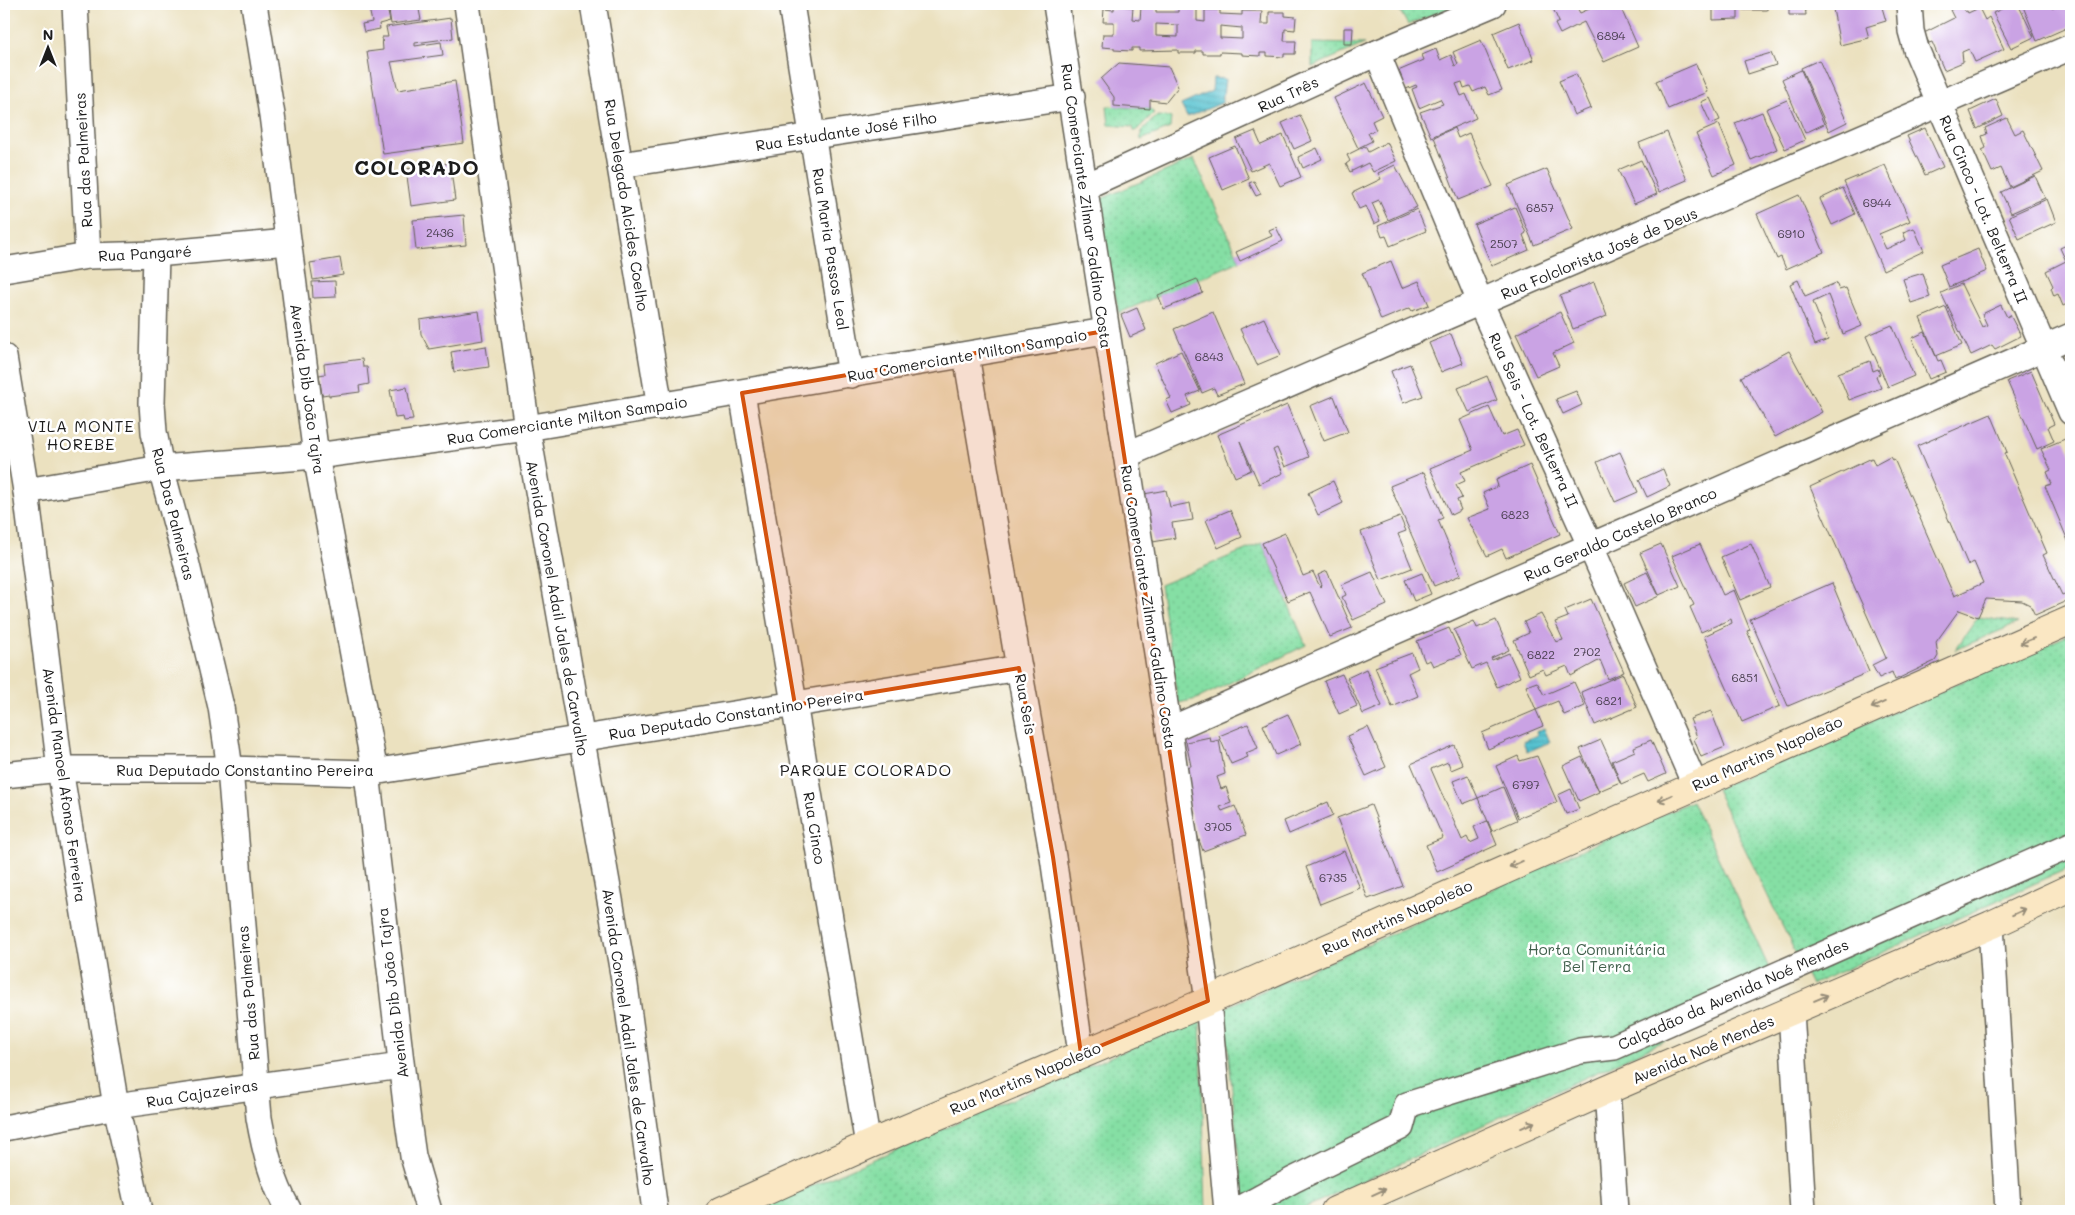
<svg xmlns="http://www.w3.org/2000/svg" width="2075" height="1215" viewBox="0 0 2075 1215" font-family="Mali,sans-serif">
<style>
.grass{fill:url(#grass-dots);stroke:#507e60}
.water{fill:url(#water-rules);stroke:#396f76}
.building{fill:#caa3e4;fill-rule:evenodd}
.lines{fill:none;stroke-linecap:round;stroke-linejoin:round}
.street-casing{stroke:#646155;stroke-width:28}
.secondary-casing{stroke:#646155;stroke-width:30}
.street{stroke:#fff;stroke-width:25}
.secondary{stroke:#fae7c3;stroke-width:28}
.oneway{stroke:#968c78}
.marked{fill:#d4530e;fill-opacity:0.2;stroke:#d4530e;stroke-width:4;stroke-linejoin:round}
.labels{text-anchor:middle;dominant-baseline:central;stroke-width:5;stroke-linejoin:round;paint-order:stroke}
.number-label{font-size:12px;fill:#483e4e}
.street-label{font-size:15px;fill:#1c1c1c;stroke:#fff}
.park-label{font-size:15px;fill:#41604c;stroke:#fff}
.neighbourhood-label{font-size:16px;letter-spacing:1px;fill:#1c1c1c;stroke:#fff}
.district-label{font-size:20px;font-weight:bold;letter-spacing:1px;fill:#1c1c1c;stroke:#fff}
</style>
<defs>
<pattern id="grass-dots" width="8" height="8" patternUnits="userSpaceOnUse" patternTransform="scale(1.25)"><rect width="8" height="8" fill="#85dfa4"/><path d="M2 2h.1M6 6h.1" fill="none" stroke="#72bf8d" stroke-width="1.8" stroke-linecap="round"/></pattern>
<pattern id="water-rules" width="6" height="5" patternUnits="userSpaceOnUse" patternTransform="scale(1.25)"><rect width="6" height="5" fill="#56c2d0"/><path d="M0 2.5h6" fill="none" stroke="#4aa6b2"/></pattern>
</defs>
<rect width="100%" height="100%" fill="#fff"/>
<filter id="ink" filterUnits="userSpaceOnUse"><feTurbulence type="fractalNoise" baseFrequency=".02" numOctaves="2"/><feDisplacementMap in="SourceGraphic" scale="10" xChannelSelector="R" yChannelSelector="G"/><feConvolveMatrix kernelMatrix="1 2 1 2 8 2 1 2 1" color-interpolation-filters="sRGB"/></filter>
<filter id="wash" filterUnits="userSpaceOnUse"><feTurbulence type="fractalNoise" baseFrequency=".0096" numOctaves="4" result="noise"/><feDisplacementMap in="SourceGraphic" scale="20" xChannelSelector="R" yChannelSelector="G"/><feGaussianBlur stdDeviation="1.12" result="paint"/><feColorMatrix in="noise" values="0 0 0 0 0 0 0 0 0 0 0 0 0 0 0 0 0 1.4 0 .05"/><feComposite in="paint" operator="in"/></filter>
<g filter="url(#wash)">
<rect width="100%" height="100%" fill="#ebe1bf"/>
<g class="grass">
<path d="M1396 4H1460L1408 25Z"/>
<path d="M1312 43 1364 44 1312 67Z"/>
<path d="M1107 106 1150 109 1154 113 1136 131H1134L1133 127 1109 125Z"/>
<path d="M1157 116 1171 117 1170 128 1141 140V131Z"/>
<path d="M1194 159 1240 261 1119 313 1094 202Z"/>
<path d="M1262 543 1306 645 1197 699 1178 703 1160 585Z"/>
<path d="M1978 617 2018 623 1955 650Z"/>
<path d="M2071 634V867L1811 985 1716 789Z"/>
<path d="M1692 801 1778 988 1298 1211H1244L1224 1008Z"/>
<path d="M1200 1018 1206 1211H754Z"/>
</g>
<g class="water">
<path d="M1213 78 1225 79 1222 103 1187 117 1181 105 1212 91Z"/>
<path d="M1544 728 1550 742 1527 752 1523 741 1537 735 1536 732Z"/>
</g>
<g id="blocks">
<g class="building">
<path d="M368 4H386L390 21 379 24 380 29 364 32 362 24 372 22Z"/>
<path d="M388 4H418L421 20 391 24Z"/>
<path d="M1551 4H1575L1580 13 1601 4H1619L1638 47 1604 62 1584 22 1560 34 1555 24 1559 22Z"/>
<rect x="1743" y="4" width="24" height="6"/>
<path d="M1789 4H1805L1806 15H1789Z"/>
<path d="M1832 4H1881L1886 21 1866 27 1869 38 1840 45Z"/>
<path d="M2012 4H2018L2034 37 2011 48 1993 13Z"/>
<path d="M2022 4H2051L2053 9 2051 4H2070L2071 26 2037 41Z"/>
<path d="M1961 5 1965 12 1967 11 1968 13 1979 8 1985 20 1989 17 2004 49 1975 62 1969 49 1962 52 1963 62 1944 70 1932 42 1929 43 1924 33 1954 18 1950 10Z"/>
<path d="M1114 6 1133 7 1132 19 1140 20 1141 7 1156 8V12H1178V8L1197 9V21L1205 22V10H1220V14L1242 15V11H1262L1261 24H1269V12H1285V16L1296 17 1295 30 1285 29 1284 41H1296L1295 54H1284V57L1267 56V53H1260V56L1242 55V53L1220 52V54H1203V51H1196V53H1178V50L1139 51V48H1132V51L1114 50V48L1102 47 1103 34H1114V22H1103L1104 9 1114 10ZM1156 24 1178 25V37L1156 36ZM1220 26 1242 28V39L1220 38Z"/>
<path d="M1713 8H1738V19L1713 20Z"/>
<path d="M451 18 453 38 415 43V46L441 42 443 55 391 62 398 90 455 81 464 143 383 154 367 52 383 50 382 37H388L386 27Z"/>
<path d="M1519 22 1534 60 1508 70 1493 33Z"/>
<path d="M1344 28H1353L1352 44H1344Z"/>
<path d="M1481 40 1502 90 1489 95 1485 87 1473 92 1470 86 1464 88 1462 82 1456 84 1461 96 1466 94 1476 118 1431 137 1420 112 1443 104 1440 99 1419 108 1412 89 1417 87 1416 85 1406 89 1398 71 1424 60 1422 55 1436 49 1440 60 1451 55 1455 66 1458 64 1453 52Z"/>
<path d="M1771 53 1776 65 1748 74 1744 61Z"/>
<path d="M1819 60 1847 122 1829 131 1801 68Z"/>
<path d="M1119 63 1169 67 1178 87 1166 102 1150 100V109L1114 106V97L1101 79Z"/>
<path d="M1696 64 1708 92 1668 109 1656 81Z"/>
<path d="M1801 70 1824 124 1805 133 1782 79Z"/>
<path d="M1576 74 1591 108 1574 115 1559 81Z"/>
<path d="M1366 83 1382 116 1372 121 1376 130 1368 133 1372 141 1358 148 1334 98Z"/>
<path d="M1710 98 1720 120 1711 124 1701 102Z"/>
<path d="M1996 99 2003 116 1977 129 1970 111Z"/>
<path d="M1787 100 1805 140 1785 149 1766 109Z"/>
<path d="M1762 112 1777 149 1751 160 1735 123Z"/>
<path d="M1300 115 1312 141 1294 149 1282 123Z"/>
<path d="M2007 118 2015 134 2023 130 2043 171 2010 187 2001 168 1992 172 1982 150 1986 148 1982 136 1987 134 1985 128Z"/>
<path d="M1719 124 1736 165 1714 175 1696 134Z"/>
<path d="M1454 128 1458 138 1469 133 1493 186 1458 200 1434 137Z"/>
<path d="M1925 128 1943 167 1925 175 1907 136Z"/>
<path d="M1255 131 1261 145 1283 135 1301 177 1280 186 1269 163 1251 171 1236 139Z"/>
<path d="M1667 132 1687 180 1659 192 1639 143Z"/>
<path d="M1387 142 1396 161 1373 172 1368 163 1350 172 1346 164 1350 161 1347 155 1365 146 1368 152Z"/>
<path d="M1235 146 1249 179 1223 190 1209 157Z"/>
<path d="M1317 148 1322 159 1303 168 1298 157Z"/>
<path d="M1641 160 1657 194 1634 204 1618 170Z"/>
<path d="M450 163 455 200 411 206 406 169Z"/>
<path d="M1395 165 1417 207 1388 220 1379 200 1372 203 1380 221 1374 224 1366 206 1359 209 1352 193 1381 179 1378 173Z"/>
<path d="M1885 165 1910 221 1879 234 1886 249 1906 240 1903 232 1914 228 1924 251 1883 270 1844 182Z"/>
<path d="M1547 169 1573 229 1534 245 1508 185Z"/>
<path d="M2035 176 2045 198 2011 213 2001 192Z"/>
<path d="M1254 181 1261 194 1256 196 1249 183Z"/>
<path d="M1843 188 1855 214 1832 225 1820 199Z"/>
<path d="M1799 195 1824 252 1786 269 1781 257 1777 259 1757 214Z"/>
<path d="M2047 199 2056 222 2019 239 2009 216Z"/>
<path d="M1515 207 1526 233 1523 235 1529 250 1492 266 1474 224Z"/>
<path d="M1417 209 1426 231 1390 246 1386 236 1382 237 1378 226Z"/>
<path d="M464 215 466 245 416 250 413 220Z"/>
<path d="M1276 227 1283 241 1240 261 1236 252 1272 236 1269 230Z"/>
<path d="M2071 243V302L2063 306 2058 294 2054 296 2051 288 2053 286 2046 271 2066 261 2060 248Z"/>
<path d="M1978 249 1987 271 1949 287 1940 265Z"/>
<path d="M340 258 343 275 313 280 310 263Z"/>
<path d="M1391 261 1402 288 1419 281 1429 305 1412 311 1410 308 1381 320 1362 273Z"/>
<path d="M1923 273 1930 297 1911 303 1903 279Z"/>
<path d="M1197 279 1203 293 1164 309 1158 295Z"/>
<path d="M1798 280 1805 296 1836 283 1839 290 1846 288 1862 326 1843 334 1828 295 1813 302 1828 340 1815 345 1790 284Z"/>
<path d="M335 281 336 297 313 298 312 282Z"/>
<path d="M1594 282 1607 316 1573 329 1560 296Z"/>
<path d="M1961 284 1982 327 1987 325 1982 314 2001 305 2007 317 2010 315 2021 336 1995 349 1992 345 1971 355 1941 293Z"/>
<path d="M1946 307 1962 345 1936 356 1920 318Z"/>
<path d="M1137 308 1146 330 1130 337 1121 315Z"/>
<path d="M479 311 483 340 429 349 421 334 420 320Z"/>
<path d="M1213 312 1244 384 1217 395 1214 388 1202 393 1174 329Z"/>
<path d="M1560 312 1574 343 1553 353 1559 366 1536 376 1516 334Z"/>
<path d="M1264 318 1281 355 1257 365 1240 329Z"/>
<path d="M1892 325 1914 376 1888 387 1866 336Z"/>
<path d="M1925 332 1938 361 1941 360 1946 372 1929 379 1912 338Z"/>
<path d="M1451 334 1463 363 1441 372 1429 343Z"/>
<path d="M486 346 489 367 454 372 451 352Z"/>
<path d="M1181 351 1200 391 1187 396 1191 405 1172 413 1166 400 1171 398 1155 363Z"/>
<path d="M1789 351 1822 412 1775 437 1741 377Z"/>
<path d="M362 359 363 367H367L369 384 359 386 360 392 329 396V394L322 395 319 375 325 374 324 364Z"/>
<path d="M1870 361 1873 371 1878 369 1880 374 1876 376 1881 388 1849 400 1838 373Z"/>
<path d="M1410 364 1423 396 1403 403 1391 371Z"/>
<path d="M2031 371 2054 424 2048 427 2054 441 2037 449 2007 381Z"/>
<path d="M1487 376 1497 400 1469 412 1458 388Z"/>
<path d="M407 387 413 420 404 421 403 417 395 418 390 390Z"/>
<path d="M1576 391 1582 405 1563 414 1556 399Z"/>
<path d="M1334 396 1348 432 1324 441 1310 406Z"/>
<path d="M1287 405 1309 457 1285 467 1277 448 1273 450 1283 473 1259 484 1240 441 1251 470 1235 477 1217 435Z"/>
<path d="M1489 407 1502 436 1517 430 1524 445 1461 472 1465 481 1456 485 1462 498 1457 500 1461 510 1451 515 1430 468 1473 450 1460 420Z"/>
<path d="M1991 414 2007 452 2004 453 2047 553 2043 555 2062 595 2071 591V599L2035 615 2030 605 2022 601 1986 599 1978 617 1959 610 1936 642 1938 656 1935 661 1895 680 1892 672 1879 678 1872 665 1886 658 1810 487 1872 458 1875 465 1890 457 1892 460 1894 459 1954 596 1983 583 1974 562 1968 565 1917 446Z"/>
<path d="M2065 439 2071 454V548L2045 486 2052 484 2047 472 2051 470 2041 449Z"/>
<path d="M1620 452 1638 492 1615 502 1597 462Z"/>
<path d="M1530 465 1560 534 1506 558 1502 549 1487 556 1467 518 1490 509 1483 493 1498 486 1496 480Z"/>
<path d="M1663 469 1670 486 1647 497 1639 480Z"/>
<path d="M1424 472 1443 518 1438 520 1461 575 1434 586 1390 486Z"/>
<path d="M1333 481 1343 503 1318 515 1308 493Z"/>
<path d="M1166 490 1170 507 1190 503 1193 520 1172 523 1175 538 1153 542 1144 494Z"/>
<path d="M1230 510 1242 537 1218 548 1206 520Z"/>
<path d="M1400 517 1406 531 1398 534 1412 568 1381 580 1361 532Z"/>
<path d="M1285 533 1303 576 1313 572 1320 587 1322 585 1318 575 1327 571 1352 628 1330 637 1310 592 1288 601 1262 543Z"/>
<path d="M1661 544 1680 586 1659 595 1640 553Z"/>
<path d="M1700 544 1723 595 1734 590 1750 630 1747 631 1780 706 1742 722 1704 636 1732 623 1731 619 1701 632 1690 607 1694 605 1672 556Z"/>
<path d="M1751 544 1770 587 1740 600 1721 557Z"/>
<path d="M1372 572 1387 605 1353 620 1342 597 1346 595 1342 585Z"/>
<path d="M1647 572 1659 596 1635 607 1624 583Z"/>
<path d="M1422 573 1431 594 1414 601 1405 580Z"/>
<path d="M1832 583 1869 672 1788 706 1750 619Z"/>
<path d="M1591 599 1624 672 1608 679 1600 660 1571 676 1567 666 1546 675 1543 669 1529 675 1514 640 1529 633 1524 622 1541 614 1556 642 1563 640 1555 622 1568 617 1565 610Z"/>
<path d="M1496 620 1509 650 1491 658 1492 660 1509 653 1520 677 1497 687 1486 663 1472 669 1454 630 1474 621 1477 628Z"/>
<path d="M1449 628 1461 655 1433 666 1430 660 1425 662 1417 641Z"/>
<path d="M1412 653 1418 668 1408 673 1418 696 1392 707 1375 667Z"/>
<path d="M1366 669 1382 706 1363 714 1347 678Z"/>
<path d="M1342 674 1357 706 1339 714 1324 681Z"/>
<path d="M1623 674 1637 707 1595 725 1581 692Z"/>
<path d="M1537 682 1544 695 1574 682 1585 706 1564 715 1558 701 1536 710 1526 686Z"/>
<path d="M1536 710 1543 726 1488 749 1482 733Z"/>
<path d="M1711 711 1725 747 1701 757 1694 739 1697 737 1690 719Z"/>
<path d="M1288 714 1301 744 1276 755 1263 725Z"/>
<path d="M1248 724 1258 748 1246 753 1248 757 1231 764 1219 736Z"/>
<path d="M1368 727 1386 767 1366 776 1347 736Z"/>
<path d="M1210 737 1211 742 1219 740 1225 774 1217 777 1221 789 1226 787 1231 803 1220 807 1222 811 1235 806 1246 835 1203 851 1191 818 1184 767 1191 766 1186 742Z"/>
<path d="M1601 740 1620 782 1599 791 1580 749Z"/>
<path d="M1651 740 1666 774 1648 782 1644 774 1621 784 1612 761 1635 751 1634 747Z"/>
<path d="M1454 745 1463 765 1451 770 1448 762 1431 769 1462 840 1467 837 1470 843 1479 839 1474 827 1487 821 1497 845 1437 872 1426 845 1443 838 1411 764Z"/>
<path d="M1518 756 1520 761 1537 756 1557 802 1518 818 1496 766Z"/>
<path d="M1582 757 1599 792 1579 801 1563 766Z"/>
<path d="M1468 775 1478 798 1503 787 1517 820 1492 831 1478 798 1463 804 1453 781Z"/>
<path d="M1571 789 1579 809 1566 814 1558 795Z"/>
<path d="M1328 802 1333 815 1289 834 1284 821Z"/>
<path d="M1371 805 1403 886 1368 899 1337 818Z"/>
<path d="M1344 851 1360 888 1320 904 1306 867Z"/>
</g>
</g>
</g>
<g filter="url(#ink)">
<use href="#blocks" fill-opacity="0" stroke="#646155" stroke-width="1"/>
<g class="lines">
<defs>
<g id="street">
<path d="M75 4 88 256"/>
<path d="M254 4 272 115 316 456 375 772"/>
<path d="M467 4 527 428 625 985 655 1211"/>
<path d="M593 4 660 407"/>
<path d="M791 4 851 375"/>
<path d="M1056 4 1169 730 1208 1001 1227 1211"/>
<path d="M1909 4 1911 31 1916 49 2071 412"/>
<path d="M1377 53 1481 304 1591 547 1695 785"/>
<path d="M620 165 1072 97"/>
<path d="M1084 187 1377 53 1493 4"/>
<path d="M156 254 152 403 154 432 161 468 185 557 221 707 230 769 259 1118C265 1151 272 1181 289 1211"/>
<path d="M4 270 88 256 156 254 288 242"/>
<path d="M966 355 1019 668 1053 857 1081 1054"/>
<path d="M4 357 26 491 60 769 116 1106 139 1211"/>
<path d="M742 393 868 1145"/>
<path d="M1126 455 2071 47"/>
<path d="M26 491 161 468 316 456 527 428 1105 331"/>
<path d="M1169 730 2071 336"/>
<path d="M367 773 408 1121 413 1156 429 1211"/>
<path d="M4 775 60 769H230L367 773 1019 668"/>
<path d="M1991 925 2008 1211"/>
<path d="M1791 1011 1803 1211"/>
<path d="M1607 1090 1615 1211"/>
<path d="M4 1128 116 1106 401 1066"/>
<path d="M1240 1209 1293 1180 1401 1127 1407 1105 1580 1051 1614 1047 2071 845"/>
</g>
<g id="secondary">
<path d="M721 1211 868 1145 1208 1001 2071 620"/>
<path d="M1335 1211 1607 1090 1991 925 2071 888"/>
</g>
</defs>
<use href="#street" class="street-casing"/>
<use href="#secondary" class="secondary-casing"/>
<use href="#street" class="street"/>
<use href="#secondary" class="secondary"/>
</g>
<defs><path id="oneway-shaft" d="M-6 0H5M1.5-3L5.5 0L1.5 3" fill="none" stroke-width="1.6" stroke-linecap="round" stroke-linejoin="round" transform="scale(1.25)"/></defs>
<g class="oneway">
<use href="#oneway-shaft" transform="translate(2027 641) rotate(157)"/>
<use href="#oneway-shaft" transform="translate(1878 705) rotate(156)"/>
<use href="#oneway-shaft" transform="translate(1665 798) rotate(156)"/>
<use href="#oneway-shaft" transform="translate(1516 864) rotate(156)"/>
<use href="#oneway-shaft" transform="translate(2019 912) rotate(-25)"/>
<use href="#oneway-shaft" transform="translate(1821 998) rotate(-23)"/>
<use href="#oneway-shaft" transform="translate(1528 1125) rotate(-24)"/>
<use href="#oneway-shaft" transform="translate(1379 1192) rotate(-24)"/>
</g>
</g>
<path class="marked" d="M1105 331 1208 1001 1081 1054 1053 857 1019 668 795 705 742 393Z"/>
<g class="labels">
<g class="number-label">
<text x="1611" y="35">6894</text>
<text x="1877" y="202">6944</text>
<text x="1540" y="207">6857</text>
<text x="440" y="232">2436</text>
<text x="1791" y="233">6910</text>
<text x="1504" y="243">2507</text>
<text x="1209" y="356">6843</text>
<text x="1515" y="514">6823</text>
<text x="1587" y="651">2702</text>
<text x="1541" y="654">6822</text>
<text x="1745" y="677">6851</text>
<text x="1609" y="700">6821</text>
<text x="1526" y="784">6797</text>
<text x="1218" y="826">3705</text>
<text x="1333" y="877">6735</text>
</g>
<g class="street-label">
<text transform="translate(1288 94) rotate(-25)">Rua Três</text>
<text transform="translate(846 131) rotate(-9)">Rua Estudante José Filho</text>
<text transform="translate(83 160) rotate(-93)">Rua das Palmeiras</text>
<text transform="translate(627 205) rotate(81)">Rua Delegado Alcides Coelho</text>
<text transform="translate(1087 206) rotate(82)">Rua Comerciante Zilmar Galdino Costa</text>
<text transform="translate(1984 209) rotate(67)">Rua Cinco - Lot. Belterra II</text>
<text transform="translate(831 249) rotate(81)">Rua Maria Passos Leal</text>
<text transform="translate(145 253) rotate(-3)">Rua Pangaré</text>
<text transform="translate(1599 253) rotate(-23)">Rua Folclorista José de Deus</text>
<text transform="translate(967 355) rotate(-10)">Rua Comerciante Milton Sampaio</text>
<text transform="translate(308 389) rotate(82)">Avenida Dib João Tajra</text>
<text transform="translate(567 420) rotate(-9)">Rua Comerciante Milton Sampaio</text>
<text transform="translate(1534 420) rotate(65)">Rua Seis - Lot. Belterra II</text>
<text transform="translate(174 514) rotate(76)">Rua Das Palmeiras</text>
<text transform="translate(1620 534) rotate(-24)">Rua Geraldo Castelo Branco</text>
<text transform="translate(1149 607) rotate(81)">Rua Comerciante Zilmar Galdino Costa</text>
<text transform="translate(558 608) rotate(80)">Avenida Coronel Adail Jales de Carvalho</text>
<text transform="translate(1026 704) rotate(80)">Rua Seis</text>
<text transform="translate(736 714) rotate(-9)">Rua Deputado Constantino Pereira</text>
<text transform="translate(1767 753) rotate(-24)">Rua Martins Napoleão</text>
<text x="245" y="770">Rua Deputado Constantino Pereira</text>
<text transform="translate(65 785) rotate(82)">Avenida Manoel Afonso Ferreira</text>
<text transform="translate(815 828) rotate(81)">Rua Cinco</text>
<text transform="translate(1397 917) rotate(-24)">Rua Martins Napoleão</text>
<text transform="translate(248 993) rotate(-95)">Rua das Palmeiras</text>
<text transform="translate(392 993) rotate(-97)">Avenida Dib João Tajra</text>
<text transform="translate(1733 994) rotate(-24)">Calçadão da Avenida Noé Mendes</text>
<text transform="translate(629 1037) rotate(82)">Avenida Coronel Adail Jales de Carvalho</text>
<text transform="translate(1703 1049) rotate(-23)">Avenida Noé Mendes</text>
<text transform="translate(1025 1078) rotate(-23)">Rua Martins Napoleão</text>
<text transform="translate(202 1093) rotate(-9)">Rua Cajazeiras</text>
</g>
<g class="park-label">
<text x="1597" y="949">Horta Comunitária<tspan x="1597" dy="17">Bel Terra</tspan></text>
</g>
<g class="neighbourhood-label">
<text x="81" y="425">VILA MONTE<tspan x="81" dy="18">HOREBE</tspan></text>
<text x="866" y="769">PARQUE COLORADO</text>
</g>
<g class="district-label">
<text x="417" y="167">COLORADO</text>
</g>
</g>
<rect width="2075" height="1215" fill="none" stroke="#fff" stroke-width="20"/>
<g transform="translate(48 48)" stroke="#ffffff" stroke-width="4" paint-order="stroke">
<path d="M0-4L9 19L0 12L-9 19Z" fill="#1c1c1c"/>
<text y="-8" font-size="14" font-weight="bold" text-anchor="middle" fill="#1c1c1c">N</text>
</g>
</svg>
